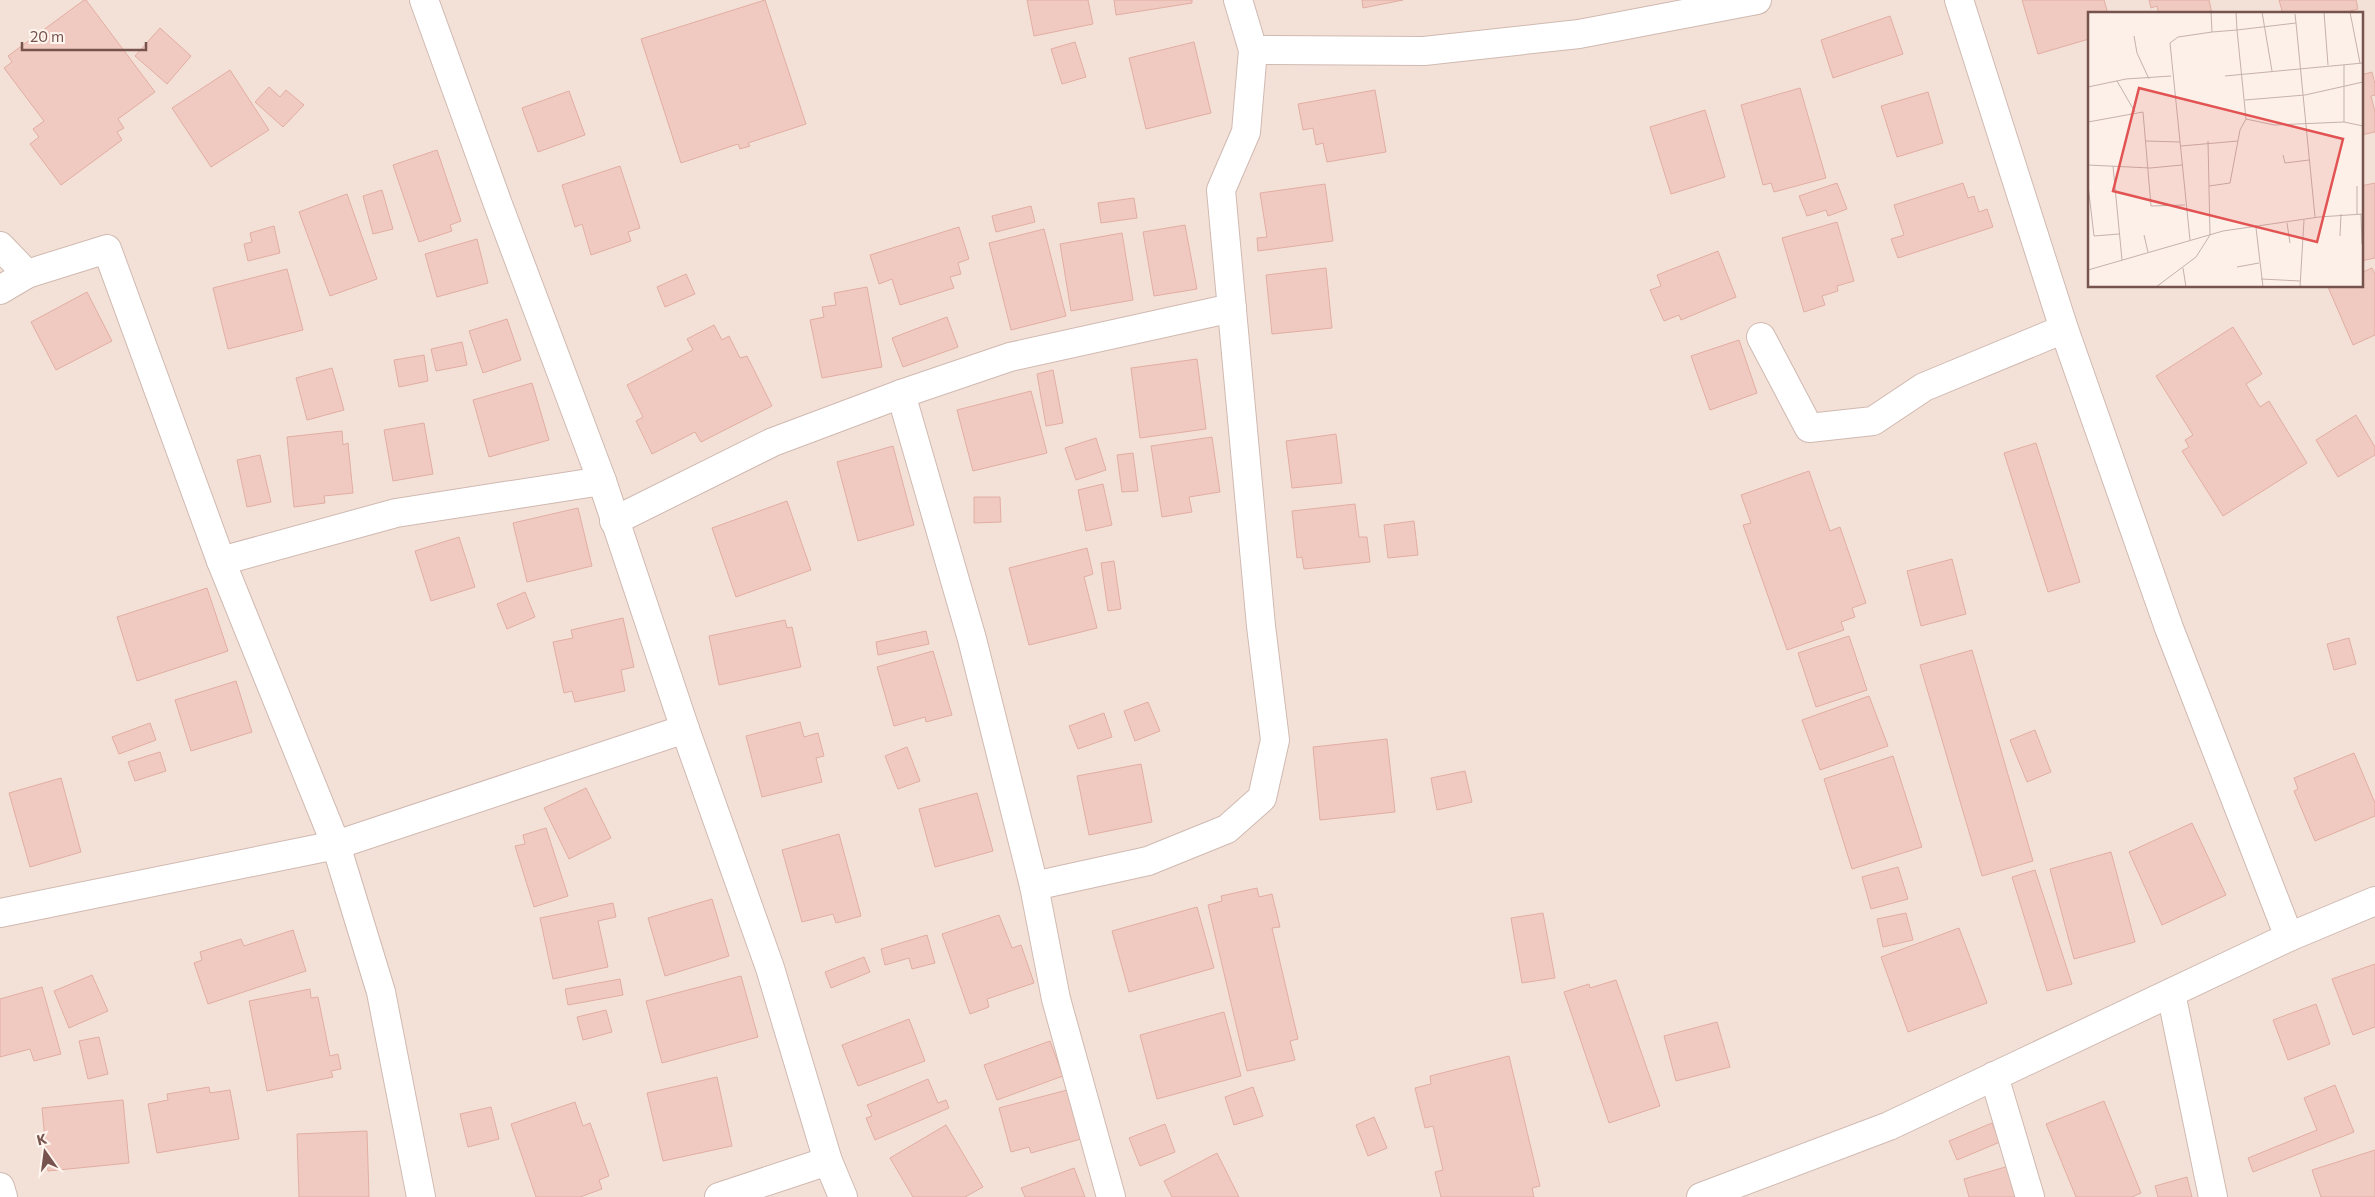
<svg xmlns="http://www.w3.org/2000/svg" width="2375" height="1197" viewBox="0 0 2375 1197" font-family="Commissioner,sans-serif">
<style>
.residential{fill:#f3e1d7;fill-rule:evenodd}
.building{fill:#f0cac1;stroke:#e2ada2}
.lines{fill:none;stroke-linecap:round;stroke-linejoin:round}
.minor-casing{stroke:#d0b9b1;stroke-width:30}
.tertiary-casing{stroke:#d0b9b1;stroke-width:30}
.minor{stroke:#fff;stroke-width:28}
.tertiary{stroke:#fff;stroke-width:28}
.inset-road{fill:none;stroke:#c6b1ab;stroke-width:1}
.view{fill:#e15453;fill-opacity:0.15;stroke:#e15453;stroke-width:2.5}
.inset-edge{fill:none;stroke:#76534d;stroke-width:2.5}
</style>
<rect width="100%" height="100%" fill="#fcf0e9"/>
<path class="residential" d="M0 0H2375V1197H0ZM2089 14H2361V286H2089Z"/>
<g class="building">
<path d="M84 0H86L155 92 118 119 124 128 117 132 122 140 61 185 30 144 39 137 33 129 44 121 4 68 12 62 8 56Z"/>
<path d="M765 0 806 124 748 143 750 146 740 149 738 144 681 163 641 39Z"/>
<path d="M1027 0H1088L1093 24 1034 36Z"/>
<path d="M1114 0H1192V3L1116 15Z"/>
<path d="M1362 0H1403L1363 8Z"/>
<path d="M2022 0H2104L2108 14H2089V39L2038 54Z"/>
<path d="M2149 0H2209L2212 14H2159L2157 6 2151 8Z"/>
<path d="M2279 0H2356L2358 9 2338 14H2283Z"/>
<path d="M1890 16 1903 54 1833 78 1821 40Z"/>
<path d="M160 28 191 56 167 84 135 56Z"/>
<path d="M1075 42 1086 77 1062 84 1051 49Z"/>
<path d="M1194 42 1211 113 1146 129 1129 58Z"/>
<path d="M230 70 269 130 211 167 172 108Z"/>
<path d="M2372 72 2375 84V95L2371 96 2375 112V132L2361 135V75Z"/>
<path d="M269 87 280 97 286 90 304 105 283 127 255 102Z"/>
<path d="M1800 88 1826 178 1774 192 1771 183 1763 185 1741 105Z"/>
<path d="M1375 90 1386 152 1327 162 1323 143 1316 145 1313 128 1303 130 1298 104Z"/>
<path d="M569 91 585 135 538 152 522 108Z"/>
<path d="M1928 92 1943 143 1897 157 1881 106Z"/>
<path d="M1705 110 1725 177 1671 194 1650 127Z"/>
<path d="M437 150 461 221 450 225 452 231 419 242 393 165Z"/>
<path d="M620 166 640 228 628 232 631 241 591 255 582 224 575 227 562 185Z"/>
<path d="M1837 183 1847 209 1828 216 1826 210 1807 216 1799 196Z"/>
<path d="M1963 183 1968 198 1974 196 1979 212 1987 209 1993 227 1898 258 1891 239 1904 235 1894 205Z"/>
<path d="M2375 183V258L2361 261V186Z"/>
<path d="M1325 184 1333 241 1258 251 1257 238 1267 237 1260 193Z"/>
<path d="M382 190 393 229 373 234 363 196Z"/>
<path d="M347 194 377 279 330 296 299 212Z"/>
<path d="M1134 198 1137 218 1101 223 1098 203Z"/>
<path d="M1031 206 1035 222 996 232 992 216Z"/>
<path d="M1837 222 1854 281 1837 286 1838 291 1822 296 1825 305 1804 312 1782 238Z"/>
<path d="M1185 225 1197 289 1154 296 1143 232Z"/>
<path d="M274 226 280 253 248 261 244 244 252 242 250 233Z"/>
<path d="M959 227 969 259 958 263 961 274 950 277 954 288 900 305 892 279 879 284 870 255Z"/>
<path d="M1044 229 1066 316 1011 330 989 243Z"/>
<path d="M1122 233 1133 300 1071 311 1060 244Z"/>
<path d="M477 239 488 283 437 297 425 254Z"/>
<path d="M1718 251 1736 297 1681 320 1679 315 1664 321 1650 290 1661 286 1657 275Z"/>
<path d="M1326 268 1332 328 1272 334 1266 275Z"/>
<path d="M2372 268 2375 274V335L2353 345 2328 287 2361 286V273Z"/>
<path d="M287 269 303 330 228 349 213 288Z"/>
<path d="M686 274 695 294 665 307 657 287Z"/>
<path d="M867 287 882 367 822 378 810 320 824 317 822 307 836 305 834 293Z"/>
<path d="M87 292 112 341 56 370 31 322Z"/>
<path d="M947 317 958 347 903 367 892 338Z"/>
<path d="M507 319 521 360 483 373 469 331Z"/>
<path d="M714 325 722 340 729 336 740 358 747 356 772 406 701 442 695 432 652 454 636 421 643 417 627 385 693 350 687 339Z"/>
<path d="M2233 327 2262 374 2246 384 2260 407 2269 401 2307 463 2223 516 2182 451 2189 447 2185 440 2193 435 2156 376Z"/>
<path d="M1739 340 1757 393 1710 410 1691 356Z"/>
<path d="M462 342 467 365 436 371 431 349Z"/>
<path d="M424 355 428 381 399 387 394 360Z"/>
<path d="M1197 359 1206 429 1140 438 1131 368Z"/>
<path d="M332 368 344 410 307 420 296 378Z"/>
<path d="M1053 370 1063 423 1046 426 1037 374Z"/>
<path d="M532 383 549 440 489 457 473 400Z"/>
<path d="M1031 391 1047 453 973 471 957 410Z"/>
<path d="M2356 415 2375 447V455L2338 477 2316 440Z"/>
<path d="M424 423 433 474 393 481 384 430Z"/>
<path d="M342 431 343 445 348 443 353 493 324 496 325 503 294 507 287 437Z"/>
<path d="M1336 434 1342 483 1292 488 1286 441Z"/>
<path d="M1212 437 1220 492 1189 497 1192 512 1162 517 1151 446Z"/>
<path d="M1096 438 1106 470 1076 480 1065 448Z"/>
<path d="M2036 443 2080 582 2048 592 2004 453Z"/>
<path d="M893 446 914 525 858 541 837 462Z"/>
<path d="M1133 453 1138 491 1122 492 1117 455Z"/>
<path d="M260 455 271 502 247 507 237 460Z"/>
<path d="M1809 471 1830 531 1840 527 1866 603 1852 608 1855 617 1841 622 1844 630 1787 650 1743 525 1751 523 1741 495Z"/>
<path d="M1103 484 1112 525 1086 531 1078 490Z"/>
<path d="M974 497H1000L1001 522 974 523Z"/>
<path d="M787 501 811 570 736 597 712 528Z"/>
<path d="M1355 504 1359 537H1367L1370 562 1304 569 1302 557 1297 558 1292 511Z"/>
<path d="M578 508 592 566 527 582 513 523Z"/>
<path d="M1414 521 1418 555 1388 558 1384 525Z"/>
<path d="M459 537 475 587 431 601 415 551Z"/>
<path d="M1087 548 1093 574 1084 577 1097 628 1029 645 1009 568Z"/>
<path d="M1952 559 1966 614 1921 626 1907 571Z"/>
<path d="M1114 561 1121 609 1108 611 1101 563Z"/>
<path d="M207 588 228 651 137 681 117 617Z"/>
<path d="M525 592 535 617 507 629 497 604Z"/>
<path d="M623 618 634 667 621 670 625 691 575 702 572 691 564 693 553 642 573 638 571 630Z"/>
<path d="M785 620 787 628 792 627 801 667 719 685 709 636Z"/>
<path d="M926 631 929 644 878 655 876 642Z"/>
<path d="M1849 636 1867 690 1816 707 1798 653Z"/>
<path d="M2349 638 2356 664 2334 670 2327 644Z"/>
<path d="M1972 650 2033 861 1982 876 1920 665Z"/>
<path d="M933 651 952 715 926 722 925 717 894 726 877 667Z"/>
<path d="M236 681 252 732 191 751 175 700Z"/>
<path d="M1869 696 1888 746 1820 770 1802 720Z"/>
<path d="M1148 702 1160 731 1135 741 1124 711Z"/>
<path d="M1104 713 1112 737 1078 749 1069 726Z"/>
<path d="M800 722 804 737 818 733 824 756 816 758 822 782 762 797 746 736Z"/>
<path d="M150 723 156 740 119 754 112 737Z"/>
<path d="M2035 730 2051 772 2027 782 2010 740Z"/>
<path d="M1387 739 1395 812 1320 820 1313 747Z"/>
<path d="M907 747 920 781 898 789 885 756Z"/>
<path d="M160 752 166 771 135 781 128 762Z"/>
<path d="M2354 753 2375 803V816L2315 841 2294 791 2298 789 2294 778Z"/>
<path d="M1893 756 1922 847 1852 869 1824 779Z"/>
<path d="M1141 764 1152 822 1089 835 1077 776Z"/>
<path d="M1465 771 1472 802 1437 810 1431 778Z"/>
<path d="M61 778 81 852 30 867 9 793Z"/>
<path d="M586 788 611 838 569 859 544 808Z"/>
<path d="M977 793 993 851 935 867 919 809Z"/>
<path d="M2192 823 2226 895 2162 925 2129 852Z"/>
<path d="M546 828 568 896 534 907 515 846 525 844 523 835Z"/>
<path d="M839 834 861 916 836 923 833 914 802 922 782 850Z"/>
<path d="M2111 852 2135 942 2074 959 2050 869Z"/>
<path d="M1898 867 1908 899 1871 909 1862 877Z"/>
<path d="M2035 870 2072 984 2047 991 2012 877Z"/>
<path d="M1257 888 1259 897 1272 894 1280 927 1272 928 1298 1039 1290 1041 1295 1060 1247 1071 1208 905 1222 901 1221 896Z"/>
<path d="M712 899 729 956 665 976 648 918Z"/>
<path d="M613 903 616 917 598 921 608 967 553 979 540 918Z"/>
<path d="M1197 907 1214 968 1129 992 1112 931Z"/>
<path d="M1543 913 1555 978 1522 983 1511 918Z"/>
<path d="M1906 913 1913 940 1883 947 1877 919Z"/>
<path d="M999 915 1012 948 1021 945 1034 983 987 999 989 1007 970 1014 942 934Z"/>
<path d="M1959 928 1987 1003 1908 1032 1881 957Z"/>
<path d="M293 930 306 971 208 1004 194 963 202 960 200 952 241 939 244 946Z"/>
<path d="M927 935 935 963 912 969 909 958 885 965 881 949Z"/>
<path d="M864 957 870 972 831 988 825 972Z"/>
<path d="M2375 964V1027L2353 1035 2332 979Z"/>
<path d="M92 975 108 1011 69 1028 54 991Z"/>
<path d="M741 976 758 1037 662 1063 646 1001Z"/>
<path d="M620 979 623 995 568 1005 565 989Z"/>
<path d="M1616 980 1660 1106 1609 1123 1564 992 1589 984 1590 988Z"/>
<path d="M42 987 61 1054 34 1061 30 1049 0 1057V999Z"/>
<path d="M310 989 311 998 318 997 330 1056 338 1054 341 1069 331 1071 333 1077 267 1091 249 1001Z"/>
<path d="M2316 1004 2330 1044 2288 1060 2273 1020Z"/>
<path d="M606 1010 612 1032 583 1040 577 1017Z"/>
<path d="M1224 1012 1241 1076 1157 1099 1140 1035Z"/>
<path d="M909 1019 925 1061 858 1086 842 1045Z"/>
<path d="M1717 1022 1730 1067 1676 1081 1664 1036Z"/>
<path d="M99 1037 108 1074 88 1079 79 1041Z"/>
<path d="M1050 1041 1063 1076 997 1100 984 1065Z"/>
<path d="M1509 1056 1540 1186 1532 1188 1534 1197H1441L1435 1172 1443 1170 1433 1126 1425 1128 1415 1088 1431 1084 1430 1076Z"/>
<path d="M717 1077 732 1146 663 1161 647 1093Z"/>
<path d="M928 1079 938 1103 946 1100 949 1108 875 1140 866 1118 872 1116 867 1105Z"/>
<path d="M2335 1085 2354 1132 2253 1172 2248 1158 2317 1130 2304 1098Z"/>
<path d="M209 1087 210 1093 230 1090 239 1139 157 1153 148 1104 168 1100 167 1094Z"/>
<path d="M1253 1087 1263 1116 1234 1125 1225 1097Z"/>
<path d="M1067 1090 1081 1139 1031 1153 1029 1147 1011 1152 999 1108Z"/>
<path d="M123 1100 129 1163 48 1171 42 1108Z"/>
<path d="M2104 1101 2141 1193 2132 1197H2076L2046 1124Z"/>
<path d="M575 1102 583 1126 590 1123 609 1176 599 1180 602 1189 580 1197H536L511 1124Z"/>
<path d="M491 1107 499 1139 468 1147 460 1114Z"/>
<path d="M1374 1117 1387 1148 1368 1156 1356 1125Z"/>
<path d="M1992 1123 2000 1142 1957 1160 1949 1141Z"/>
<path d="M1165 1124 1175 1152 1140 1166 1129 1138Z"/>
<path d="M946 1125 983 1187 965 1197H913L890 1158Z"/>
<path d="M367 1131 369 1197H299L297 1134Z"/>
<path d="M2375 1150V1197H2321L2312 1170Z"/>
<path d="M1217 1153 1239 1197H1172L1164 1181Z"/>
<path d="M2009 1166 2018 1197H1969L1964 1179Z"/>
<path d="M1074 1168 1085 1197H1025L1021 1188Z"/>
<path d="M2187 1177 2192 1197H2158L2155 1186Z"/>
</g>
<g class="lines">
<defs>
<g id="minor">
<path d="M424 0 499 207 602 481 685 729 770 968 828 1161 843 1197"/>
<path d="M1253 50 1424 51 1579 34 1757 0"/>
<path d="M0 246 27 274"/>
<path d="M0 290 27 274 107 249 221 561 336 845 381 992 421 1197"/>
<path d="M1761 337 1809 428 1873 421 1924 387 2064 329"/>
<path d="M901 394 972 639 1034 886 1056 999 1111 1197"/>
<path d="M614 521 773 442 901 394 1010 357 1232 308"/>
<path d="M221 561 396 513 602 481"/>
<path d="M1034 886 1148 861 1227 829 1262 798 1275 740 1261 626 1221 190 1246 132 1253 50 1238 0"/>
<path d="M0 913 336 845 685 729"/>
<path d="M1994 1076 2030 1197"/>
<path d="M0 1187 3 1197"/>
<path d="M719 1197 828 1161"/>
</g>
<g id="tertiary">
<path d="M1959 0 2064 329 2169 628 2289 937"/>
<path d="M2171 993 2213 1197"/>
<path d="M1701 1197 1889 1126 2289 937 2375 901"/>
</g>
</defs>
<use href="#minor" class="minor-casing"/>
<use href="#tertiary" class="tertiary-casing"/>
<use href="#minor" class="minor"/>
<use href="#tertiary" class="tertiary"/>
</g>
<g transform="translate(2088 12)">
<rect width="275" height="275" fill="#fcf0e9"/>
<path class="inset-road" d="M148 0 149 18 208 11 207 2M174 0 184 59M207 0H223M236 0 240 53M262 0 272 51M208 11 227 205M46 24 49 41 61 67M256 53V110M137 64 275 51M29 69 47 100M0 75 38 67 83 64M157 88 217 83 275 70M158 107 186 113 256 110 275 114M0 110 55 100 63 194 97 193M58 129 92 130M93 134 150 129M195 143 197 151 221 148M0 153 62 156 94 153M25 154 34 248M0 173 6 224 31 222M121 174 142 171 152 118 158 107 149 18 124 20 123 0M269 174V202M273 202 274 232M199 211 202 231M168 216 175 275M56 223 60 240M252 224 253 202M102 228 82 31 90 25 124 20M149 255 171 251M95 256 98 275M0 258 135 219 231 205 275 202M173 267 212 269M68 275 108 245 122 223 120 129M212 275 216 208"/>
<path class="view" d="M51 76 255 127 229 230 25 179Z"/>
<rect width="275" height="275" class="inset-edge"/>
</g>
<g transform="translate(45 1152) rotate(346)" stroke="#fef5ef" stroke-width="4" paint-order="stroke">
<path d="M0-4L9 19L0 12L-9 19Z" fill="#76534d"/>
<text y="-8" font-size="14" font-weight="bold" text-anchor="middle" fill="#76534d">K</text>
</g>
<path d="M22 42v8h124v-8" fill="none" stroke="#76534d" stroke-width="2.5"/>
<text x="30" y="42" font-size="15" fill="#76534d" stroke="#fef5ef" stroke-width="4" paint-order="stroke">20 m</text>
</svg>
